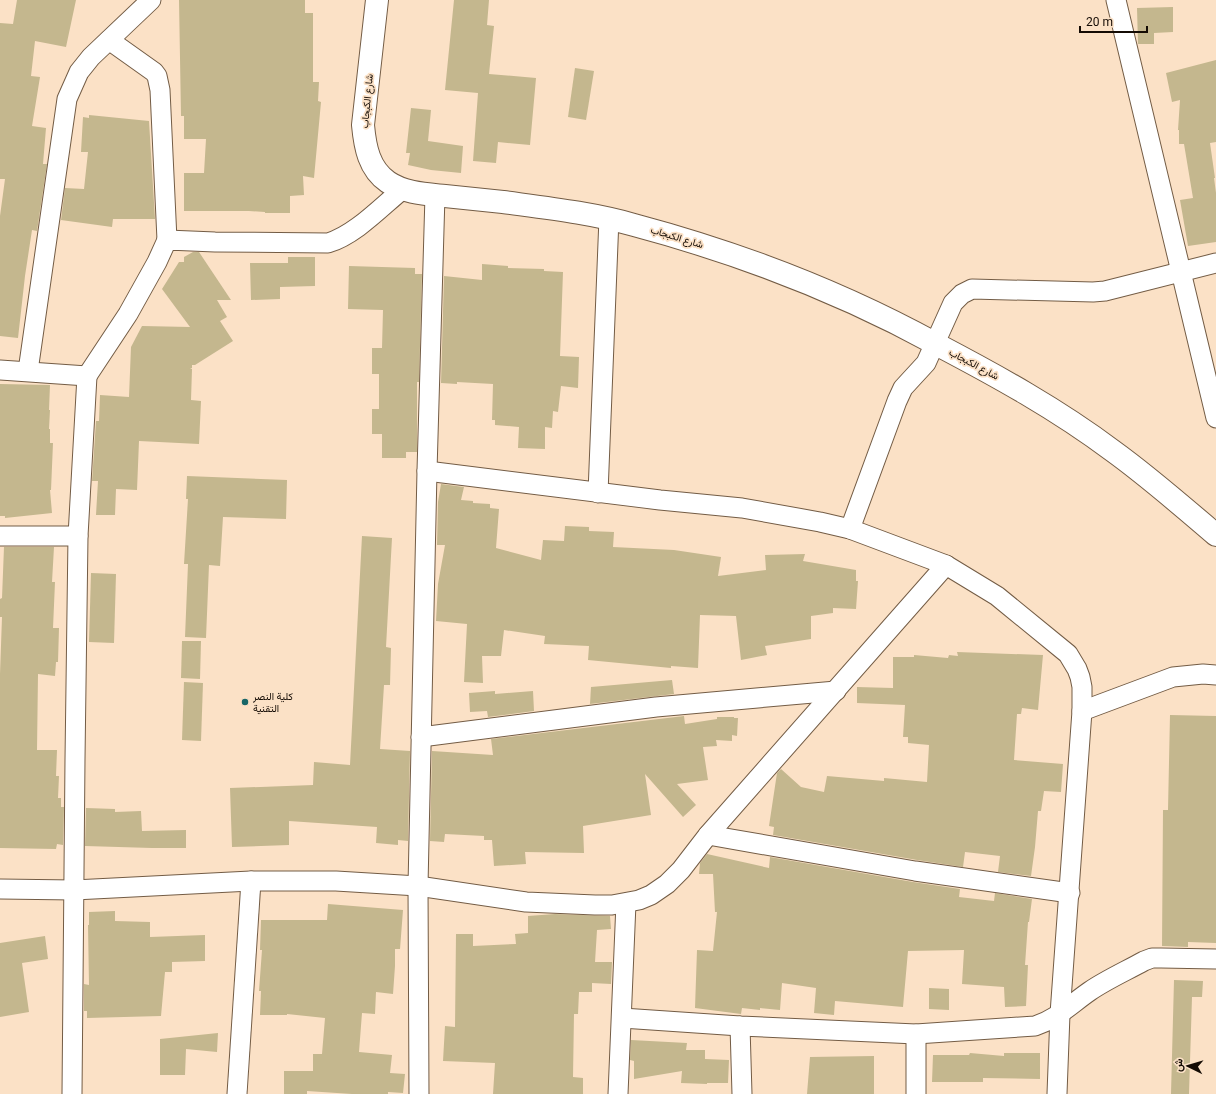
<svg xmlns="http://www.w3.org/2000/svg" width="1216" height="1094" viewBox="0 0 1216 1094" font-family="Roboto,Vazirmatn,sans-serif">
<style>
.building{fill:#c4b78e}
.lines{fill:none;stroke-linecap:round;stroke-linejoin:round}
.street-casing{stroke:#735c45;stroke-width:21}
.secondary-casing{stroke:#735c45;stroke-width:24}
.street{stroke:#fff;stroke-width:19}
.secondary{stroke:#fff;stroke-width:22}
.poi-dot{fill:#186667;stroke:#fbe1c6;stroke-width:1.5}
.labels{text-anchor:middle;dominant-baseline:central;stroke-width:3.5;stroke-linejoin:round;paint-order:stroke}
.street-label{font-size:10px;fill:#140b04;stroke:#fbe1c6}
.poi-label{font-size:10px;fill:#140b04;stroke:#fbe1c6;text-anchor:start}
</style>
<rect width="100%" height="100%" fill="#fbe1c6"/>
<g class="building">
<path d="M17 0H76L66 47 35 41 31 76 40 77 32 126 46 128 43 164H47L37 231 32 230 25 276 18 338 0 336V216L5 179H0V23L13 24Z"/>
<path d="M179 0H305V13H313V82H319L318 101 321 102 314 178 303 176 304 195 290 196V213H265V212L249 211H184V173H204L206 139H184V116H181Z"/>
<path d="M454 0H489L487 25 494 26 489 74 536 78 530 145 498 142 496 163 473 161 478 93 445 90Z"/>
<path d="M1173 7V32L1154 33V44H1138L1137 8Z"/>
<path d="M1216 60V142L1210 143 1215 178H1214L1216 193V242L1188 246 1180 200 1193 198 1184 144H1179V130H1178L1180 100 1172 102 1166 73Z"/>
<path d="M575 68 594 71 586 120 568 117Z"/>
<path d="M411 108 431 110 428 141 463 146 461 173 431 170 408 165 410 153H406Z"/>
<path d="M89 115 149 121 155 219H113L112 227 61 220 65 188 84 189 88 152H81L83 117 89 118Z"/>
<path d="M193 252H199L231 300H217L227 317 220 321 233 341 195 365H192V368L190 369H192L191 400 201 401 199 444 139 441 137 490 116 489 115 515H96L98 481H92L96 421H99L100 395 129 397 131 347 142 326 190 327 162 289 179 262H184V257Z"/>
<path d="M288 257H315V286L280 287V299L251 300 250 263H288Z"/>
<path d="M482 264 508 266V268L544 269V271L563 272 560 356 579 357 578 388 561 386 558 412 553 411 552 428 545 427V449L518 448 519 427 495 425V420H492L493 384 457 382V384L441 383 444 276 482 280Z"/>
<path d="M349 266 415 268V274H422L419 382H417V452H406V458H382V434H372V409H379V374H372V348H382L383 310 348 309Z"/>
<path d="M0 384 50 385 49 410H50L49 429H50V443H53L51 490H50L52 513 5 518V516H0Z"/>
<path d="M187 476 287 480 286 519 223 517 220 566 209 565 206 638 185 637 188 564H184L188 499H186Z"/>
<path d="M441 484 464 487 461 500 473 501V503L490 504V508L499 509 496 548 541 560 543 540 564 541 565 526 589 527V531L614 532 613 547 674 550 721 557 718 576 766 570 765 555 805 554 803 561 856 570V581H858L856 609 833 608V613L811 616V639L765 646 767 655 741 660 736 616 700 615 698 668 671 666V668L588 660 589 646 544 644 545 636 504 630 501 656H482L483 683 464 682 467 624 436 621 438 584 445 545H437L438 502Z"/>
<path d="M362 536 392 538 386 647 391 648 390 685H384L380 749 410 751 408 841 398 840V845L376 843 377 827 289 821V845L232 847 230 788 313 785 314 762 350 765Z"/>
<path d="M4 547H54L52 582H55L53 628H59L58 662H56L55 676 38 674 37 750H57L56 776H59L58 798H61V807H64L63 845 57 844 56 849 0 848V674L2 617H0V599L2 598Z"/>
<path d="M91 573 116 574 114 643 89 642Z"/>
<path d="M182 641H201L200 679 181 678Z"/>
<path d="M957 652 1043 655 1038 710 1022 708 1021 714H1017L1014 760 1063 764 1061 792 1044 791 1041 811H1038L1035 847 1031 876 998 872 1000 856 965 852 963 867 917 860 773 835 774 827 769 826 777 773 781 769 801 787 824 792 827 776 884 781V778L927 782 929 745 908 743V737H903L905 705 857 703V687L893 688V657H914V655L948 658 949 655 958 656Z"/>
<path d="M672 680 674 694 590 704 591 687Z"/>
<path d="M184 682 203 683 201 741 182 740Z"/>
<path d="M495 691V694L533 691 534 711 488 717 487 711 470 712 469 693Z"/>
<path d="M1170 715 1216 716V943L1188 942V947L1162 946 1163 810H1168Z"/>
<path d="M684 716 685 724 717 719V717H734V718H738L737 736 732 735V741L716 740 717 746 703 747 708 780 677 784 696 805 683 817 645 774 651 815 583 826 584 853 525 852 526 864 494 866 492 840H484V836L445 834 444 842 430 841 432 751 493 755 491 739Z"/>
<path d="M86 808 115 809V812L141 811 142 831 186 830V848H152L85 846Z"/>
<path d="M707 854 769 868 770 857 913 882 960 889 959 897 994 901 995 893 1032 899 1029 922H1028L1025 965H1028L1026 1006 1005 1007 1004 987 962 984 964 950 908 951 903 1007 835 1001 834 1015 814 1013 816 988 782 983 780 1010 760 1008V1010L742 1008 741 1014 695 1008 697 950 713 951 717 912H715L713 874H699L700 863Z"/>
<path d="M328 904 403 910 400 949H395V966L393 994 376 992 375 1014 362 1013 359 1052 392 1055 390 1073 405 1074 403 1093 388 1092V1094H352L307 1091V1094H284V1071H313V1054H322L325 1018 287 1014V1015H260L261 991H259L262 950H260L261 920H327Z"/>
<path d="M115 911V921L150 922V937L205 935V961L172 962V972H165L161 1016 87 1018V1011H84V984L89 985 88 925H89V912Z"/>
<path d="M555 914 610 916 611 929 597 930 595 962H612L611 984 592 983V992H579L578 1014H574L573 1077 583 1078V1094H493L495 1063 443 1061 445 1026 455 1027 456 934H473V946L516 944 515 934 528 933V916Z"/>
<path d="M45 936 48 959 22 963 29 1012 0 1017V943Z"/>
<path d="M1174 980 1203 981 1202 997H1192L1189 1094H1171Z"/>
<path d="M929 988 949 989V1010L929 1009Z"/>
<path d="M218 1033 217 1052 186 1049 185 1075H160V1039Z"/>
<path d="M631 1040 687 1043 686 1050H705V1059L729 1060 728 1083H707V1084L681 1083 682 1071 634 1079V1061L630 1060Z"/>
<path d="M970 1053 1004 1056V1053H1040V1079L983 1078V1082H932L933 1055H969Z"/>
<path d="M874 1056V1094H807L810 1057Z"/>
</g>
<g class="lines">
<defs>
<g id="street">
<path d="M1116 0 1216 418"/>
<path d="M109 40 154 72 157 76 160 90 167 240"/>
<path d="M0 370 87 376 128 314 157 262 167 240 215 242 328 243C355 235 381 207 403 189"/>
<path d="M28 371 67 99 79 72 91 57 151 0"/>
<path d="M598 493 609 218"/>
<path d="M850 529 897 401 903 388 926 363 953 303 962 294 972 289 1093 292 1105 291 1216 263"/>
<path d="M0 536H78"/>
<path d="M946 565 997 596 1068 654 1077 669 1080 677 1082 687V711L1060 1014 1057 1094"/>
<path d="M1082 711 1173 677 1203 674 1216 675"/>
<path d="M421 737 656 707 836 691"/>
<path d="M708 835 915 871 1070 893"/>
<path d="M0 889 74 890 251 881H336L418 886 526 902 595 905H612L639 900 651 895 667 884 681 870 708 835 946 565 850 529 820 522 742 508 660 500 427 471"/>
<path d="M622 1018 740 1026 916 1034 1035 1026C1057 1019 1071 1004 1090 991 1106 980 1126 971 1144 961L1152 958H1161L1216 959"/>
<path d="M740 1026 742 1094"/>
<path d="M72 1094 75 759 78 536 87 376"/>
<path d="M237 1094 251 881"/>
<path d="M419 1094 418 886 427 471 435 195"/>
<path d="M618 1094 626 903"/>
<path d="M916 1094V1034"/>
</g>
<path id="secondary" d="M377 0 363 125C365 147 369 169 388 182 404 193 426 194 445 196 464 198 484 200 503 202 547 208 592 213 634 225 739 253 841 292 936 344 997 376 1057 409 1113 451 1149 477 1182 506 1216 535"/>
</defs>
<use href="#street" class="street-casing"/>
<use href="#secondary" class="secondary-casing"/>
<use href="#street" class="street"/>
<use href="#secondary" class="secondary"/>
</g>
<circle class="poi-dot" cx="245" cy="702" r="4"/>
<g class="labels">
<g class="street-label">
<text transform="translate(367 101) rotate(-85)">شارع الكبجاب</text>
<text transform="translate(677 237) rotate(17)">شارع الكبجاب</text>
<text transform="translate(974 364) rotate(28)">شارع الكبجاب</text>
</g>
<g class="poi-label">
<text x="253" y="696">كلية النصر<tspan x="253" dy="12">التقنية</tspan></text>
</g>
</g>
<g transform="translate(1188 1066) rotate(275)" stroke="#fbe1c6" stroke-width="3" paint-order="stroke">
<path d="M0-3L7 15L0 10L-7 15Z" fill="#140b04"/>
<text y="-6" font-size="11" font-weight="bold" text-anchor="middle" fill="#140b04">ش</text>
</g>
<path d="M1080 26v6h67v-6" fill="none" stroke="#140b04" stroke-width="2"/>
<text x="1086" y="26" font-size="12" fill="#140b04" stroke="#fbe1c6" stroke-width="3" paint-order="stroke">20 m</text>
</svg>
